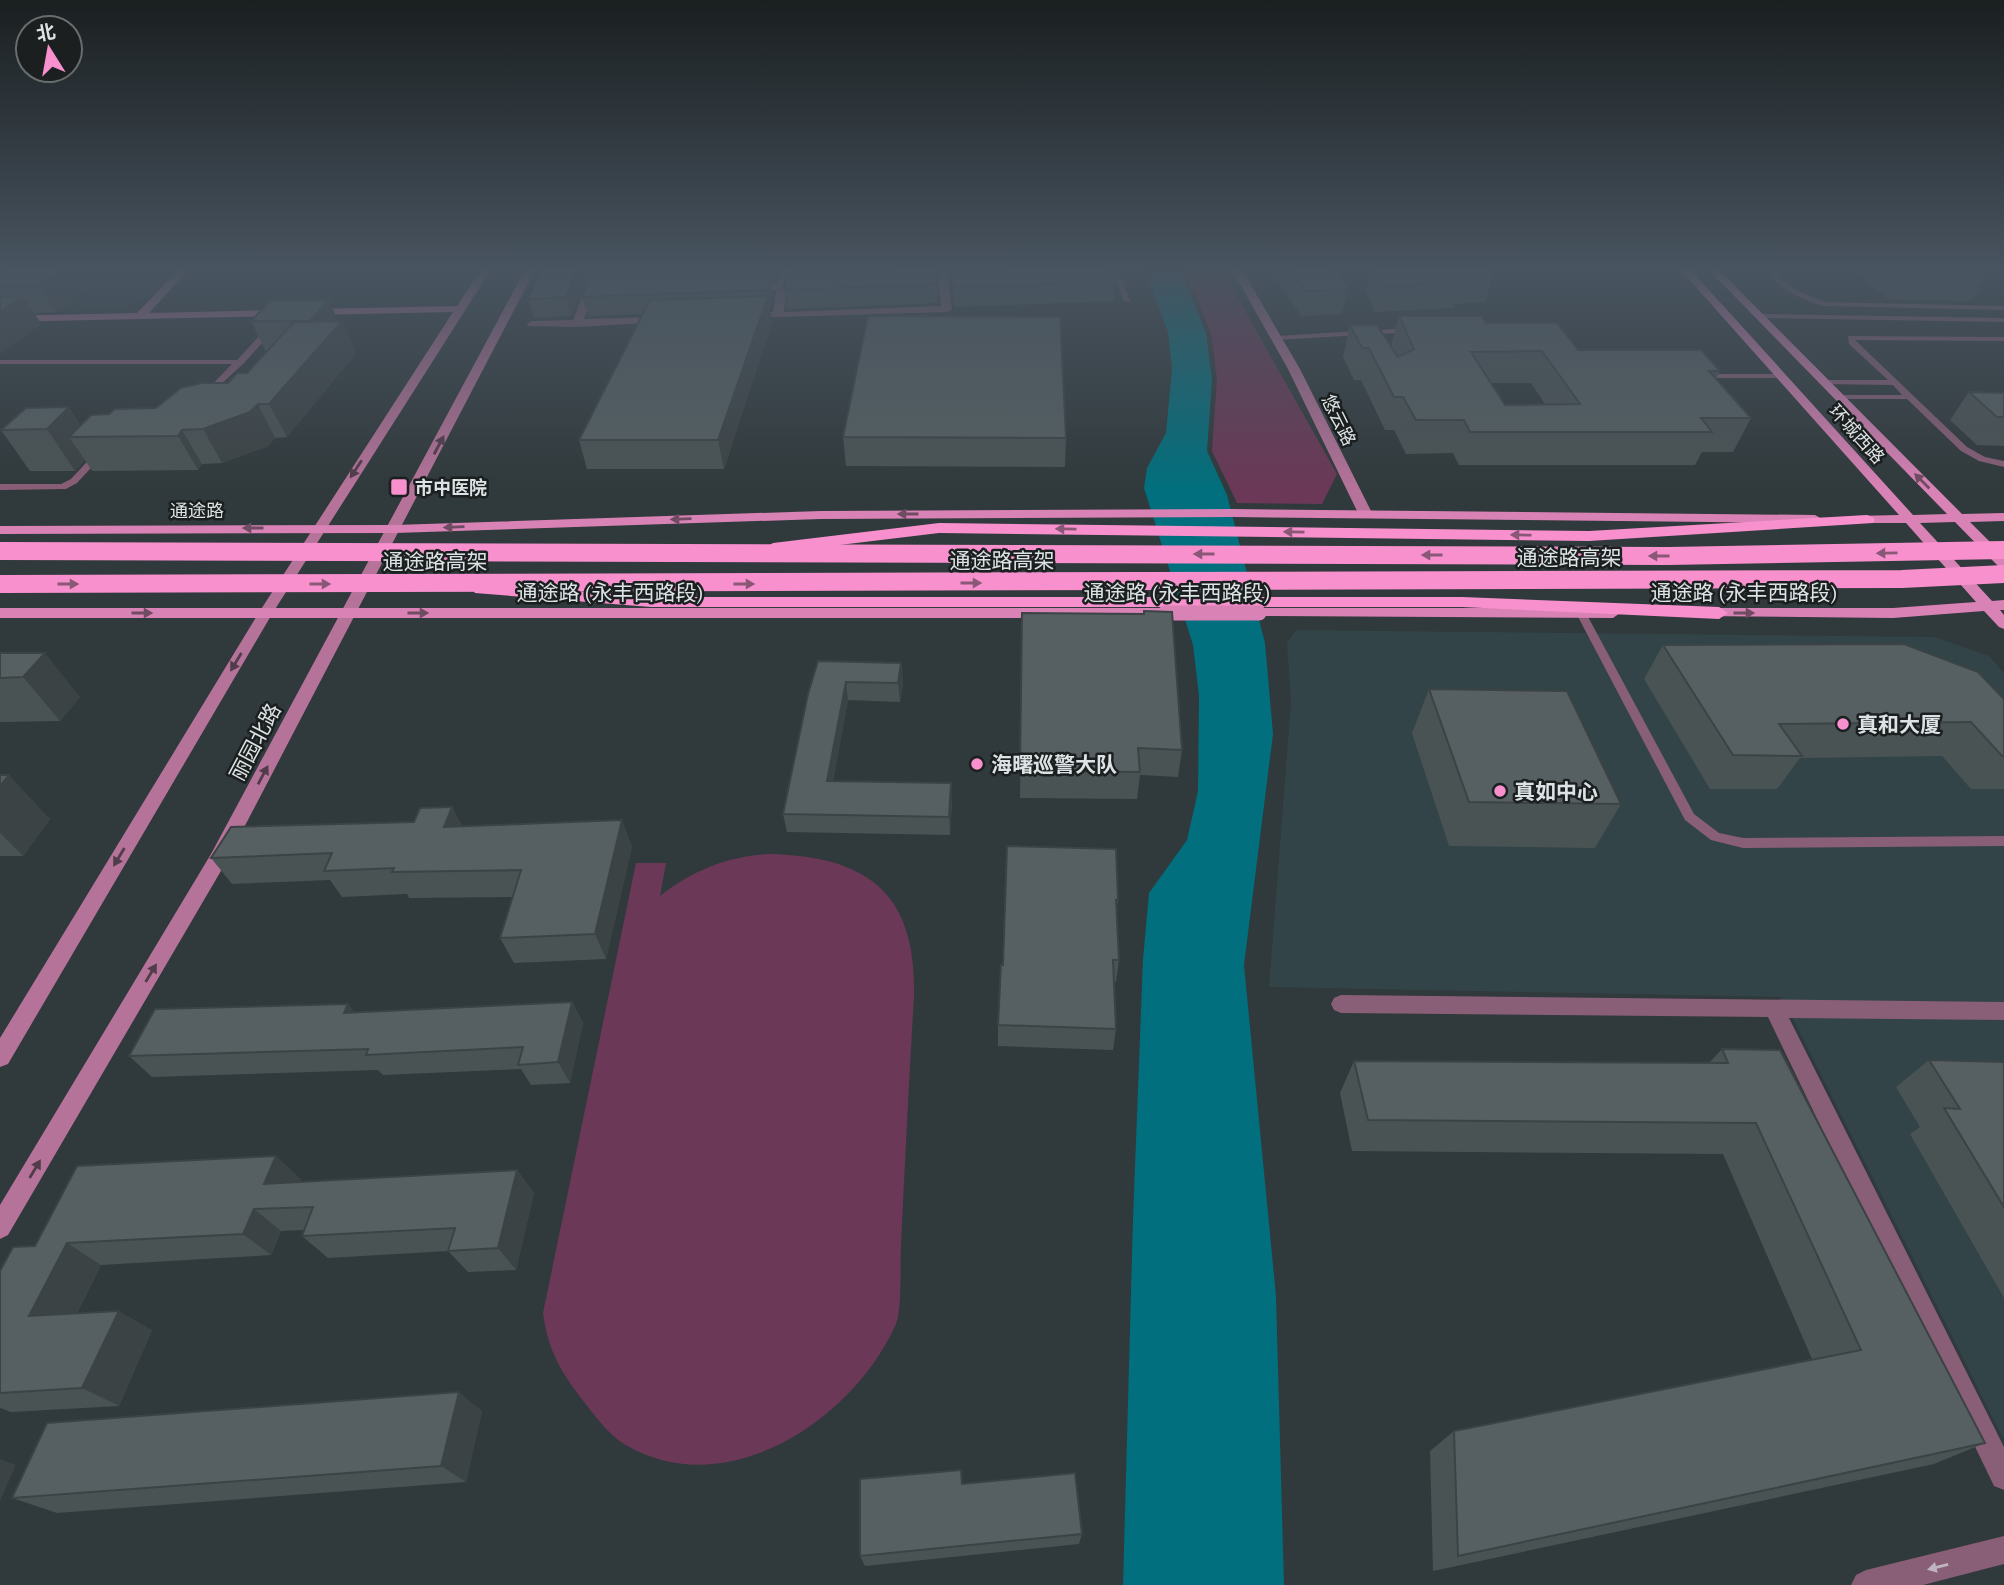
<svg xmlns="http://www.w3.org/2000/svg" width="2004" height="1585" viewBox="0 0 2004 1585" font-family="'Source Serif 4','Noto Sans SC',serif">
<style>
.built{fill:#324447}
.green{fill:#6b3857}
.water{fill:#016f7d}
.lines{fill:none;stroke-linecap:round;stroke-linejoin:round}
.lane{fill:#895e77;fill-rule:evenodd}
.street{fill:#895e77;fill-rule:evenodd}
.secondary{fill:#b6739a;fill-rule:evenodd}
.primary{fill:#d982b5;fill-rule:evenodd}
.highway{fill:#f890ce;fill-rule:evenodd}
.primary-bridge{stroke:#d982b5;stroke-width:15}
.highway-bridge{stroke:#f890ce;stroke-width:18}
.wall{fill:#4a5354;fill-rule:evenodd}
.shaded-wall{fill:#3c4345}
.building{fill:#566062;stroke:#3c4345;stroke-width:2;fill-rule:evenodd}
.oneway{fill:#513c4b}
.oneway2{fill:#704c63}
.oneway3{fill:#8a5877}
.oneway4{fill:#c0b4be}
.poi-dot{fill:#f790cd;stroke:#1b1f20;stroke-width:2.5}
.labels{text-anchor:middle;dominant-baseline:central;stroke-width:5;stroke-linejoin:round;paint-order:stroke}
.far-street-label{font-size:18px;fill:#dde3e4;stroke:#1b1f20}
.far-poi-label{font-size:18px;font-weight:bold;fill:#dde3e4;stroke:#1b1f20;text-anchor:start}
.street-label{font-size:21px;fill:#dde3e4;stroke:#1b1f20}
.poi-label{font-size:21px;font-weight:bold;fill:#dde3e4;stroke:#1b1f20;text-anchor:start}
</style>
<rect width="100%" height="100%" fill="#30393b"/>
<g class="built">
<path d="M0 268H175L147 298 119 310 0 313Z"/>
<path d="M1296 630 1935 637 1989 656 2004 673V1440L1782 997 1269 987 1291 702 1287 643Z"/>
</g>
<g class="green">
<path d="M1185 268H1221L1337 474 1322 504 1237 503 1212 451 1217 379 1211 334Z"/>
<path d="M768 854C868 856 917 893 914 997 909 1079 905 1162 901 1245 900 1263 902 1310 896 1324 853 1421 725 1505 624 1444 608 1434 596 1417 584 1402 561 1372 548 1351 543 1313L636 863H666L660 896C694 870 726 857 768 854Z"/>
</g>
<path class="water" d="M1144 268H1179L1206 333 1212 379 1207 451 1227 495 1265 643 1273 734 1244 965 1276 1296 1284 1585H1123L1133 1219 1143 959 1149 893 1187 840 1198 791 1199 696 1193 645 1144 488 1147 468 1166 433 1172 369 1168 332Z"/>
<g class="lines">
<g class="lane">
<path d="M1111 268H1117L1131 303 1124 301Z"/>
<path d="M1762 268H1769L1794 289 1824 302 2004 306V310L1823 306C1799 299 1778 287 1762 268Z"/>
<path d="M1758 314 2004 318V322L1761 318H1758Z"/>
<path d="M267 328 274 330 243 364 207 397 203 395 204 393 232 364H0V360H237Z"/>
<path d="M1409 328 1413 330 1412 332 1277 340 1273 338 1277 336Z"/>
<path d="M1848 336 2004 337V341L1855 340 1967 447 1985 457 2004 461V467L1979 461 1961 451 1907 399H1837L1836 397 1840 395H1902L1893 385 1822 384V380H1888L1849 344Z"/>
<path d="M1701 374H1782L1786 376 1782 378H1704L1700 376Z"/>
<path d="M99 451 103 454 102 456 77 483 66 489 0 490V484H61L71 479 96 452Z"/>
<path d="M1581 610 1586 613 1694 814 1719 833 1743 838 2004 836V846L1743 848 1711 840 1685 820 1576 613Z"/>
</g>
<g class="street">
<path d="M593 268H603L584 319 661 317 665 318V322L577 327 528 326 527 324 532 321 573 320Z"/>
<path d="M779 268H789L787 284 808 283 813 286 808 289 786 290 784 312 941 306 937 268H947L952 309 947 312 745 318 744 316 749 313 773 312 776 290 749 291 744 288 749 285 777 284Z"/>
<path d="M1119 276 1124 279 1123 281 1091 283 1086 280 1091 277Z"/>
<path d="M1341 995 2004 1002V1020L1789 1018 2004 1447V1490L1994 1486 1768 1017 1341 1013 1334 1010 1331 1004 1334 998Z"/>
<path d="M2004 1536V1564L1923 1585H1851L1856 1575 1866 1570Z"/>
</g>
<g class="secondary">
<path d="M180 268H190L149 313 280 310 285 313 280 316 0 322V316L137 313Z"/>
<path d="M482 268H492L272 614 8 1064 0 1067V1038L258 614 453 312 311 315 306 312 311 309 457 306Z"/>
<path d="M526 268H536L225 864 8 1235 0 1239V1205L211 854Z"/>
<path d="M1231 268H1241L1300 369 1373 515 1371 518H1361L1359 515 1288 369Z"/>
</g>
<g class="primary">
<path d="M1679 268H1689L1913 515 1947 514 1707 268H1717L1962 514 2004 513V521L1970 522 2004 556V568L1999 567 1955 522 1920 523 1992 601 2004 600V610H2000L2004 615V629L1999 627 1984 611 1893 618 1699 616 1697 613 1704 608H1893L1976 602 1906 523H1849V517L1854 516 1899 515Z"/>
<path d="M1233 509 1815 515 1822 519 1815 523 1233 517 821 519 395 533 0 534V526L395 525 821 511Z"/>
<path d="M0 608H1165L1172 613 1165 618H0Z"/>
<path d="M1259 608H1613L1620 613 1613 618 1254 616 1252 613Z"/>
</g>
<g class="highway">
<path d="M1867 515 1873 517 1875 520 1873 523 1589 541 939 533 773 553 765 548 773 543 939 523 1589 531Z"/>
<path d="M481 584 651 597H1462L1719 607 1728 613 1719 619 1462 607H651L475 593 472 589 475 585Z"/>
</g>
<path class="primary-bridge" d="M1165 613H1259"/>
<g class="highway-bridge">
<path d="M0 551 1668 556 2004 550"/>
<path d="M0 584 1902 579 2004 574"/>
</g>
</g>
<g class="wall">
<path d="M0 268 85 289 56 312 34 313 41 324 0 353Z"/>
<path d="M543 268H592L571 316 534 318 528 299Z"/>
<path d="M594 268H778L775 282 771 283 773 294 770 309 772 322 724 469H587L579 440 643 314 588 316 582 297 597 280Z"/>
<path d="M788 268H935L937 284 938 303 787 309 784 290 789 273Z"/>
<path d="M949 268H1110L1115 282 1114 301 954 307 952 279Z"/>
<path d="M1254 268H1268L1267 274 1259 277Z"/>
<path d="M1269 268H1334L1348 289 1342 314 1301 316Z"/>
<path d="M1372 268H1492L1493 276 1485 302 1454 304 1453 308 1375 312 1366 290Z"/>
<path d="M1853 268H1992L1971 301 1888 299Z"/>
<path d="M329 300 338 321H342L356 353 287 437 275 438 268 446 222 463 202 464 198 470 92 471 85 460 75 471H30L1 430 81 425 109 414 156 408 228 383 247 373 266 352 251 321Z"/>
<path d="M1399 316 1486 323 1578 350 1720 371 1716 380 1751 418 1733 452H1702L1695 465H1459L1453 453 1406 454 1394 430H1385L1361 380H1354L1343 357 1350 325 1391 346ZM1492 383H1531L1545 404 1505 405Z"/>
<path d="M1969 392 2004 393V446L1977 445 1950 420Z"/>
<path d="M843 437 1066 438 1065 467 846 466Z"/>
<path d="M1022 613 1182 750 1178 777 1140 775 1137 799 1020 798Z"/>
<path d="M1663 645 2004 699V789H1971L1942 756 1800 758 1777 789H1710L1644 679Z"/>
<path d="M0 653 80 697 60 721 0 722Z"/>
<path d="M901 663 903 682 900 702 848 700 833 781 952 801 950 835 787 832 783 814 808 694Z"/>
<path d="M1429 689 1621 804 1595 848 1449 846 1412 733Z"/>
<path d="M0 775 50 819 23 856H0Z"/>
<path d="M452 807 462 826 632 846 606 959 514 963 500 938 513 897 409 898 407 894 342 897 330 880 232 884 211 858 414 822Z"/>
<path d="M1007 846 1118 900 1116 914 1119 960 1116 982H1114L1116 1029 1113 1050 998 1046V1025L1003 965Z"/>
<path d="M572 1002 583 1023 570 1083 531 1085 521 1069 383 1075 378 1070 152 1077 129 1056 348 1004 354 1012Z"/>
<path d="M1722 1049 1985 1443 1934 1464 1433 1571 1430 1451 1454 1431 1812 1359 1723 1154 1352 1151 1340 1093 1354 1061 1709 1063Z"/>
<path d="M1929 1060 2004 1062V1298L1910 1134 1920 1127 1896 1087Z"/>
<path d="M517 1170 534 1193 516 1270 468 1272 448 1251 328 1258 302 1236 305 1230 281 1231 271 1255 101 1265 77 1313 152 1330 119 1406 11 1412 0 1408V1271L35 1246 301 1179 300 1182Z"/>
<path d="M482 1411 466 1482 57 1513 12 1498Z"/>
<path d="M962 1484 1082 1534 1079 1544 865 1566 860 1556Z"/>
</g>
<g class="shaded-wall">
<path d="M63 268H85V289L56 312 39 285Z"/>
<path d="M578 268H592L571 316 566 297Z"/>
<path d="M773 268H778L775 282Z"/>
<path d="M1260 268H1268L1267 274 1259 277Z"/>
<path d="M770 274 773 294 771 309 768 290Z"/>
<path d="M23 296 41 324 0 353V312Z"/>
<path d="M768 296 772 322 724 469 718 440Z"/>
<path d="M329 300 339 324 342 321 356 353 287 437 269 404 310 321Z"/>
<path d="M258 404 275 438 268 446 222 463 203 429Z"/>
<path d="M69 407 88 436 69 437 85 460 75 471 47 429Z"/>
<path d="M182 430 202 464 198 470 178 436Z"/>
<path d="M45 653 80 697 60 721 23 677Z"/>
<path d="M901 663 903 682 900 702 898 683Z"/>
<path d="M846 682 848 700 830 799 827 781Z"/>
<path d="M9 775 50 819 23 856 0 833V786Z"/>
<path d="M951 783 952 801 950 835 949 817Z"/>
<path d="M452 807 466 834 444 827Z"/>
<path d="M622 820 632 846 606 959 595 934Z"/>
<path d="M572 1002 583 1023 570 1083 558 1062Z"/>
<path d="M348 1004 364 1025 344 1013Z"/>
<path d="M276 1156 301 1179 290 1206 264 1184Z"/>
<path d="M517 1170 534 1193 516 1270 498 1248Z"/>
<path d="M254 1209 281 1231 271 1255 243 1234Z"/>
<path d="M67 1243 101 1265 66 1335 29 1316Z"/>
<path d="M119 1311 152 1330 119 1406 82 1388Z"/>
<path d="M459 1392 482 1411 466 1482 441 1466Z"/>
<path d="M0 1459 16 1465 0 1501Z"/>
</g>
<g class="building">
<path d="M0 268H63L39 285 0 286Z"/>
<path d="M543 268H578L566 297 528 299Z"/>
<path d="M594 268H627L594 269Z"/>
<path d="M936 268 937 284 784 290 786 273Z"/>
<path d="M1048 268H1110L1115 282 954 287 951 271Z"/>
<path d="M1289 268H1334L1348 289 1306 291Z"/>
<path d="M1374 268H1492L1493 276 1457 279 1460 282 1382 286Z"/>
<path d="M770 274 768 290 582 297 589 280Z"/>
<path d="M23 296 0 312V297Z"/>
<path d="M768 296 718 440H579L650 300Z"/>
<path d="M271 300H329L310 321H251Z"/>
<path d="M868 316 1060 317 1066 438 843 437Z"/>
<path d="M1399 316H1481L1486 323H1557L1578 350H1701L1720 371H1709L1751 418H1701L1712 432H1470L1464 420H1416L1403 397H1394L1369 348H1362L1350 325H1377L1398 357 1414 349ZM1542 351 1580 404 1505 405 1471 352Z"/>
<path d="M342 321 269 404H258L250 412 203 429 182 430 178 436 69 437 91 415 109 414 115 409 156 408 181 388 202 383H228L237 373H247L294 322Z"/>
<path d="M1969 392 2004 393V417H1997Z"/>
<path d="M69 407 47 429 1 430 26 408Z"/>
<path d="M1144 611 1172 612 1182 750 1138 748 1140 772 1020 771 1022 613 1144 614Z"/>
<path d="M1904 644 1978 672 2004 699V756H2002L1971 722 1779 724 1802 756 1733 755 1663 645Z"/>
<path d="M0 653H45L23 677 0 678Z"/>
<path d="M818 661 901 663 898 683 846 682 827 781 951 783 949 817 783 814 808 694Z"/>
<path d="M1429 689 1567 691 1621 804 1469 802Z"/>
<path d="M0 775H9L0 786Z"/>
<path d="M452 807 444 827 622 820 595 934 500 938 521 870 392 872 394 868 324 871 332 853 211 858 231 827 414 822 420 808Z"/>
<path d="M1007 846 1116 849 1118 900H1116L1119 960H1113L1116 1029 998 1025 1001 965H1003Z"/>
<path d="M572 1002 558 1062 518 1065 523 1047 366 1055 368 1049 129 1056 155 1009 348 1004 344 1013Z"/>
<path d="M1722 1049 1780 1050 1985 1443 1458 1556 1454 1431 1861 1350 1756 1123 1368 1120 1354 1061 1728 1063Z"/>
<path d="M1929 1060 2004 1062V1207L1944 1108 1960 1109Z"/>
<path d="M276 1156 264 1184 517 1170 498 1248 448 1251 455 1228 302 1236 313 1207 254 1209 243 1234 67 1243 29 1316 119 1311 82 1388 0 1393V1271L13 1247 35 1246 77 1166Z"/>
<path d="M459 1392 441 1466 12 1498 47 1423Z"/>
<path d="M961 1470 962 1484 1075 1473 1082 1534 860 1556V1479Z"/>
</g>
<defs><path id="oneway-solid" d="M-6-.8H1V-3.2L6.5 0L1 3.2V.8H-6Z" transform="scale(1.75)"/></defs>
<g class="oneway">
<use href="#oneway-solid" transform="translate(439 445) rotate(-62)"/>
<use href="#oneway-solid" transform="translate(356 469) rotate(123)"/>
<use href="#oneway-solid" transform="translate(236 662) rotate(121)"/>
<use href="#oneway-solid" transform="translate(263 775) rotate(-62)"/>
<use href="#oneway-solid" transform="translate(119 857) rotate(121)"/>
<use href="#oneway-solid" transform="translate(151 973) rotate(-59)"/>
<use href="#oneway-solid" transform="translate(35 1169) rotate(-59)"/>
</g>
<g class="oneway2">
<use href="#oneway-solid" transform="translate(1922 481) rotate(-135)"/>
<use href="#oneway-solid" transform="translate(908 514) rotate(180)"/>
<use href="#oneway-solid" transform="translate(681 519) rotate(178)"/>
<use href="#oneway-solid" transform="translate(454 527) rotate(178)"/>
<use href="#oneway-solid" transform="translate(253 528) rotate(180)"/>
<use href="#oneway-solid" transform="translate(142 613)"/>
<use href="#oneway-solid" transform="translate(418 613)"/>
<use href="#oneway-solid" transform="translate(1744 613)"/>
</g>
<g class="oneway3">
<use href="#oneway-solid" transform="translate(1066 529) rotate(-179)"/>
<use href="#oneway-solid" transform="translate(1294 532) rotate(-179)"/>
<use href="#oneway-solid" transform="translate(1521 535) rotate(-179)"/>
<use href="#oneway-solid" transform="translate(1887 553) rotate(179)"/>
<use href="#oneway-solid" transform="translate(1204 554) rotate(-180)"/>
<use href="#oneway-solid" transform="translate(1432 555) rotate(-180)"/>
<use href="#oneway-solid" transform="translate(1659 556) rotate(-180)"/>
<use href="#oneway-solid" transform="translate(971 583)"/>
<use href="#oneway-solid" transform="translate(68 584)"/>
<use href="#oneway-solid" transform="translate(320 584)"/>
<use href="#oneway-solid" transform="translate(744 584)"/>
</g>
<use class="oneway4" href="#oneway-solid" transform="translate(1938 1567) rotate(166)"/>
<linearGradient id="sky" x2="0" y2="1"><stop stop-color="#1a1f20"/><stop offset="0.55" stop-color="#485460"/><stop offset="1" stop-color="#485460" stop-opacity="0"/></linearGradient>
<rect width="2004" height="490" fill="url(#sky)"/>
<g class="poi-dot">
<rect x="390" y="478" width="18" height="18" rx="3.5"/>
<circle cx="1843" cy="724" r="7"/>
<circle cx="977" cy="764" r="7"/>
<circle cx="1500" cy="791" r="7"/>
</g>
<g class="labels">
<g class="far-street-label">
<text transform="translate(1339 420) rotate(64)">悠云路</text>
<text transform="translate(1857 434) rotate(48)">环城西路</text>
<text x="197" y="510">通途路</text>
</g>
<g class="far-poi-label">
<text x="415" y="487">市中医院</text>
</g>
<g class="street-label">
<text x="1569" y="557">通途路高架</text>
<text x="1002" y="560">通途路高架</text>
<text x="435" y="561">通途路高架</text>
<text x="610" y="592">通途路 (永丰西路段)</text>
<text x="1177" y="592">通途路 (永丰西路段)</text>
<text x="1744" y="592">通途路 (永丰西路段)</text>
<text transform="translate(255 742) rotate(-62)">丽园北路</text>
</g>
<g class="poi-label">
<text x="1857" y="724">真和大厦</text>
<text x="991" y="764">海曙巡警大队</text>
<text x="1514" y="791">真如中心</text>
</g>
</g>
<g transform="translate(49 49) rotate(349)"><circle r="33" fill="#1b1f20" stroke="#696d6e" stroke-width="2"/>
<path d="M0-5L12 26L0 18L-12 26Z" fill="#f790cd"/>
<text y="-10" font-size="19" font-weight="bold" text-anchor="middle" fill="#dde3e4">北</text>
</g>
</svg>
